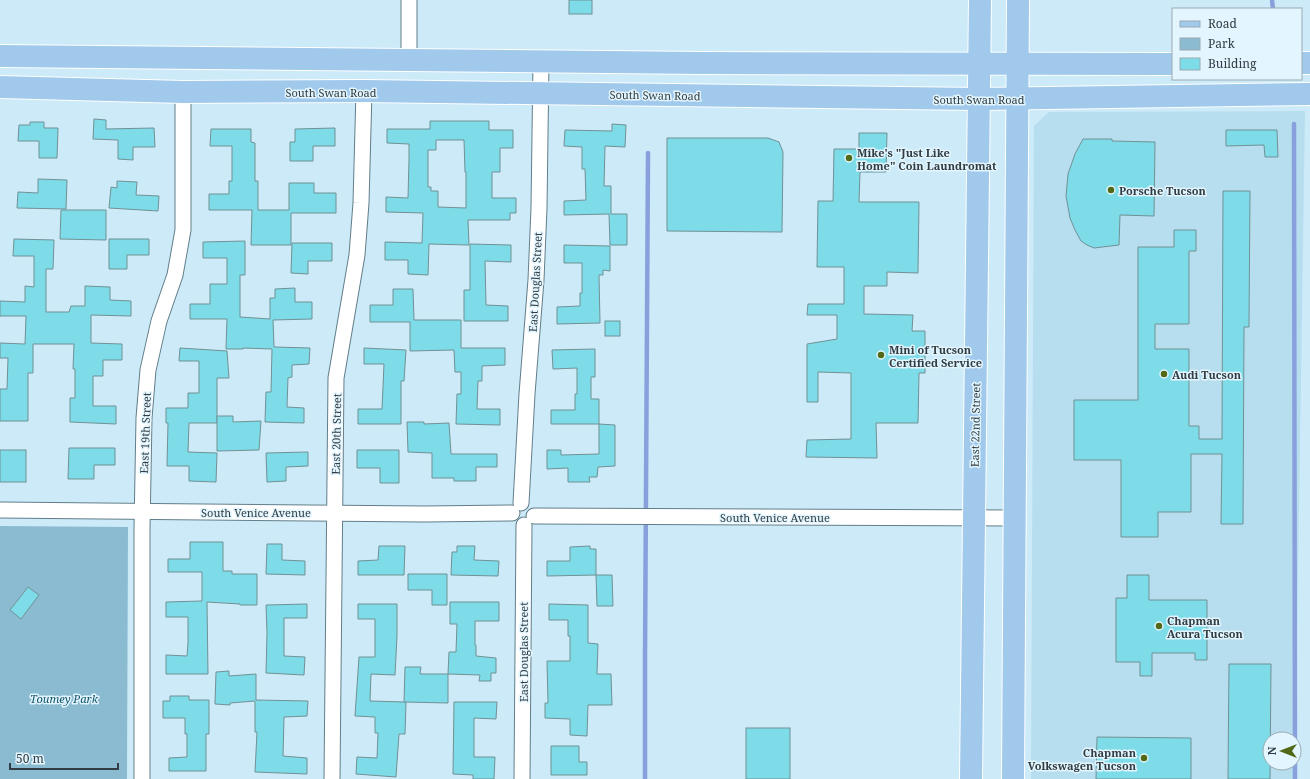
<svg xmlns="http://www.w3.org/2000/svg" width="1310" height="779" viewBox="0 0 1310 779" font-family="'Noto Serif',serif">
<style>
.built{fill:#b7deee;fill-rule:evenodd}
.green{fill:#8bbbd0}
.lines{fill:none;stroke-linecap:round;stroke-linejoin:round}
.stream{stroke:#88a1dc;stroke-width:4.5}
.building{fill:#7ddce7;stroke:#719196;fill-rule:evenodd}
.minor-casing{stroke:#627e8a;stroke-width:17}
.primary-casing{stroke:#fff;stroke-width:24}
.minor{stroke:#fff;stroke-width:15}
.primary{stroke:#a0c9ec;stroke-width:22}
.poi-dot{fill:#516817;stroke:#e3f5fe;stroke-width:1.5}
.labels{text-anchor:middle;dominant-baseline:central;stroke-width:3;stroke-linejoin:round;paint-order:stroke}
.street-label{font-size:11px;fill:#303c41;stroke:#e3f5fe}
.poi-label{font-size:11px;font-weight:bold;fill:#303c41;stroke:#e3f5fe;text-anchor:start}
.park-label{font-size:11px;font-style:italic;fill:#0e5268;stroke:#e3f5fe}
</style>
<rect width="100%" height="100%" fill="#cceaf8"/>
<path class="built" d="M1305 111 1295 779H1031L1034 126 1049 112ZM1270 739H1294V763H1270Z"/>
<path class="green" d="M0 526 128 527 127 779H0Z"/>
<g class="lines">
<g class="stream">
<path d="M1272 0 1273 9"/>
<path d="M1294 124 1295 779"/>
<path d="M645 779V659L648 153"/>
</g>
</g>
<g class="building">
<rect x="569" y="0" width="23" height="14"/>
<path d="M94 119 106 120V129L154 128 155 147H133V160L118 159V140L93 139Z"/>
<path d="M430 121H489V130H513V148H500V172H492V198H516V213H510V220H468L469 245 429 244 428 275 408 274V260H385V242L422 243 423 213 386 212V197L408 198 409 159V144L387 143V129H430ZM436 140H464L465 172H466V208L438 207V191H431V187H428V150H436Z"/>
<path d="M30 122H44V128H58L57 158H39V141H18L19 125H30Z"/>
<path d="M612 124 626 125 625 147 605 146 604 186H611V214H627V245H610L609 214 564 215V201L586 200 585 169H582V147L564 146 565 130 612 131Z"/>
<path d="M335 128V146H313V161H290V142H295V129Z"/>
<path d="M211 129H251V142L255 143V181H258V210H289V183H314V193H336V213H291V245H251L252 210H209V194H229V181H232V146H210Z"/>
<path d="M1226 130H1277L1278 157H1265L1264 145 1226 146Z"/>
<path d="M859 133H887L886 172H860L859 202H919L918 273 887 272V286H864V314L913 315 912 331H925V373H919L918 423H876L877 458 806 457 807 440 851 439V373L818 372V402H807V344L837 339V315H807L808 304H844V267H817L818 201H833L834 149H859Z"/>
<path d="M667 138H768L779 142 783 152 782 232 667 231Z"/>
<path d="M1083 139H1112V141L1155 142 1154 216 1120 215 1119 245 1094 248 1087 245 1081 241 1075 230 1070 218 1066 196 1068 174 1075 154Z"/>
<path d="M38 179 67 180 66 209 17 208 18 192 38 193Z"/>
<path d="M117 181 137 182 136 195 159 196 158 211 109 208 111 187 117 188Z"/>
<path d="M1223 191H1250L1249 327H1244L1243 524H1221L1222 454H1191V512H1158V537H1121V460H1074V400H1138V247H1174V230H1196V251H1189V324H1155V349H1189V426H1199V439H1222Z"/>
<path d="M61 210H106V240L60 239Z"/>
<path d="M14 239 54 240 53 269H46V312H69L71 306H85V286L110 287V300L131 301V316L91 315V343L122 344V360H103V376H93V406H116V424L70 422V398H75V369H73L74 344H33V373H28V421H0V389H7L8 358H0V343L25 344 26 316H0V301L25 302V286L34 287V256H13Z"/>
<path d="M109 239H149V255H127V269H109Z"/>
<path d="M245 241V275H240V317L270 319V298H275V289L295 288V302H312V319L273 320 274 347 310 348 309 364 292 365V377L288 378 287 407 304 408V423L265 422 266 392H271L272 349 243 348V349H226L227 319H190V304H210V284H227V258H203V242Z"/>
<path d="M292 243H332V261H308V274L291 273Z"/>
<path d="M470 244 511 245V262L485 261 486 305 508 306V321H464V290H470Z"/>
<path d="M564 245 610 246V271L603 270V275H599L600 323 557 324V307L580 306V293H582V263H564Z"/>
<path d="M393 289H413L414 320H461V348H505V365L482 366V381H478L477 409H500V425L456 424 457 394H461V372H455L454 350 410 351V322H370V305H393Z"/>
<rect x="605" y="321" width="15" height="15"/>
<path d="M180 348 227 351 229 378H217V423H189L188 452 217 453 216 482 189 481V466H167L168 423H166V408H188V393H199V361H179Z"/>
<path d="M364 348 406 350 404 381H401V424H358V409H382L384 364H364Z"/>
<path d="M595 349V377H591V399H599V424H551V410H575V394H577V368L553 369 552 350Z"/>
<path d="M217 416H233V422L261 421 259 450 217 451Z"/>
<path d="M407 422H424V424L449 423 451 454H497V467H476V481H454V478H432V453L408 452Z"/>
<path d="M599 424 615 425V466L598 467 597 477H589L590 482H568V468L547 469V450H561V455L599 454Z"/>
<path d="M69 448H115V465H94V479H68Z"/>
<rect x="0" y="450" width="26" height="32"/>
<path d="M357 450H399V483H380V468H357Z"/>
<path d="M308 452V466L286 467V481L267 482 266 453Z"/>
<path d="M190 542H223V571H232V574H257V605H240V604L207 602 208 674H166V655L187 656 188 643V617H166V602L202 601V572H168V559H190Z"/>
<path d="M267 544H282V560L305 561V575L266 574Z"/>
<path d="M379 546H405L404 575H358V561L378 560Z"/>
<path d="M457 546H475L474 560 499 561 498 576 451 575 452 552H457Z"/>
<path d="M590 546V549H596V575L547 576V561H570V547Z"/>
<path d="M408 574H447V605H432V590H408Z"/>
<path d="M596 575H612L613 606H597Z"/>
<path d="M1127 575H1149V600H1207V660H1195V653H1152V676H1140V662H1116V598H1127Z"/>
<path d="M28 587 39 595 21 619 10 610Z"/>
<path d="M450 602H499V621H475V645H476V656L496 658V673H491V681H479L480 675 448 674 449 652H456L457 624H450Z"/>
<path d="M307 604V618H284V656L305 657 304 675 266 673 267 633 266 605Z"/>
<path d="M358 604H397V636L395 675 371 674 370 701 406 702 405 734H399L396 777 356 774 357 757 377 758 378 733H375V717L355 716 359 657H375V619H358Z"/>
<path d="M549 604 588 605V643L598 644 597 674H611L612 705H588L587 736 570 735V719L545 718V703H548L547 661H570V636H568V620H549Z"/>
<path d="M1229 664H1271L1270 779H1228Z"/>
<path d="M405 667H421L420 674H448V703L404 702Z"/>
<path d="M229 671V676L256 674V700L308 701 307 716 284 717 283 756 307 758V774L255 772 257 732H255V701L230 703V705L215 704 216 672Z"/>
<path d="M170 696H189V700H209V734H206V771H169V758L187 757V734H185V718H163V701H170Z"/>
<path d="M454 702H497L496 719 474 718V757H495L494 779H473V775L453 774Z"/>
<rect x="746" y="728" width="44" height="51"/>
<path d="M1097 737 1191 738V779H1096Z"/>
<path d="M551 746H579V762H587V775H551Z"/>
</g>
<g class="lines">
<defs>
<g id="minor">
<path d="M409 0V60"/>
<path d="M521 503 527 394 536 280 539 208 541 61"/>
<path d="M0 510 425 514 512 513"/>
<path d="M534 516 1015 518"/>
<path d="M142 779V529L144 418 148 370 159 321 175 275 183 230V92"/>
<path d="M332 779 336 378 357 255 361 203 364 91"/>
<path d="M522 779 524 525"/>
</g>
<g id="primary">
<path d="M0 56 703 63 1173 64"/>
<path d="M1301 63H1310"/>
<path d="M0 87 183 92 364 91 979 99 1310 94"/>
<path d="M971 779 980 0"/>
<path d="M1013 779 1018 0"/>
</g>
</defs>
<use href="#minor" class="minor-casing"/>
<use href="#primary" class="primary-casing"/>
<use href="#minor" class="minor"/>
<use href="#primary" class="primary"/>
</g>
<g class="poi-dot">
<circle cx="849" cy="158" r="4"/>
<circle cx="1111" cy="190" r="4"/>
<circle cx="881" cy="355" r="4"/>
<circle cx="1164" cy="374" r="4"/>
<circle cx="1159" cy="626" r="4"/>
<circle cx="1144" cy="758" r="4"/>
</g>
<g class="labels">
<g class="street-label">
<text x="331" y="92">South Swan Road</text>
<text transform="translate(655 95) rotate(1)">South Swan Road</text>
<text x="979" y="99">South Swan Road</text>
<text transform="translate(535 282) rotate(-87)">East Douglas Street</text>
<text transform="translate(975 425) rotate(-89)">East 22nd Street</text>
<text transform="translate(145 433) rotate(-88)">East 19th Street</text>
<text transform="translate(336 434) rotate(-89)">East 20th Street</text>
<text x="256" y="512">South Venice Avenue</text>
<text x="775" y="517">South Venice Avenue</text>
<text transform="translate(523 652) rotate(-90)">East Douglas Street</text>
</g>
<g class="poi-label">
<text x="857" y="152">Mike's "Just Like<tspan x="857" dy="13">Home" Coin Laundromat</tspan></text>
<text x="1119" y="190">Porsche Tucson</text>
<text x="889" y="349">Mini of Tucson<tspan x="889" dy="13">Certified Service</tspan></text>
<text x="1172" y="374">Audi Tucson</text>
<text x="1167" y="620">Chapman<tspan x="1167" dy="13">Acura Tucson</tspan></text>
<text x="1136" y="752" text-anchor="end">Chapman<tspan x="1136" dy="13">Volkswagen Tucson</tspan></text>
</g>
<g class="park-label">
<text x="64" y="698">Toumey Park</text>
</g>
</g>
<rect x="1172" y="8" width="130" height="72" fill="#e3f5fe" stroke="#9babb2"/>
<rect x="1180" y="21" width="20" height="6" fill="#a0c9ec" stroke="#9babb2"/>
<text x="1208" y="28" font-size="12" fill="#303c41">Road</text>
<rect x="1180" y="38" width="20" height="12" fill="#8bbbd0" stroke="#9babb2"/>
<text x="1208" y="48" font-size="12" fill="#303c41">Park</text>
<rect x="1180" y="58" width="20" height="12" fill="#7ddce7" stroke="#9babb2"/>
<text x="1208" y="68" font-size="12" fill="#303c41">Building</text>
<g transform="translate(1282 751) rotate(270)"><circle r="19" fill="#e3f5fe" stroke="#9babb2"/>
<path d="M0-3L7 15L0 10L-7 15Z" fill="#516817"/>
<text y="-6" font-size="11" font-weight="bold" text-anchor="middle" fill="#303c41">N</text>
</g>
<path d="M10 763v6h108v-6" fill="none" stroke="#303c41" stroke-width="2"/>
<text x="16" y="763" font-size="12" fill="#303c41" stroke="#e3f5fe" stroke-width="3" paint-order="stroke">50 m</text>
</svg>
